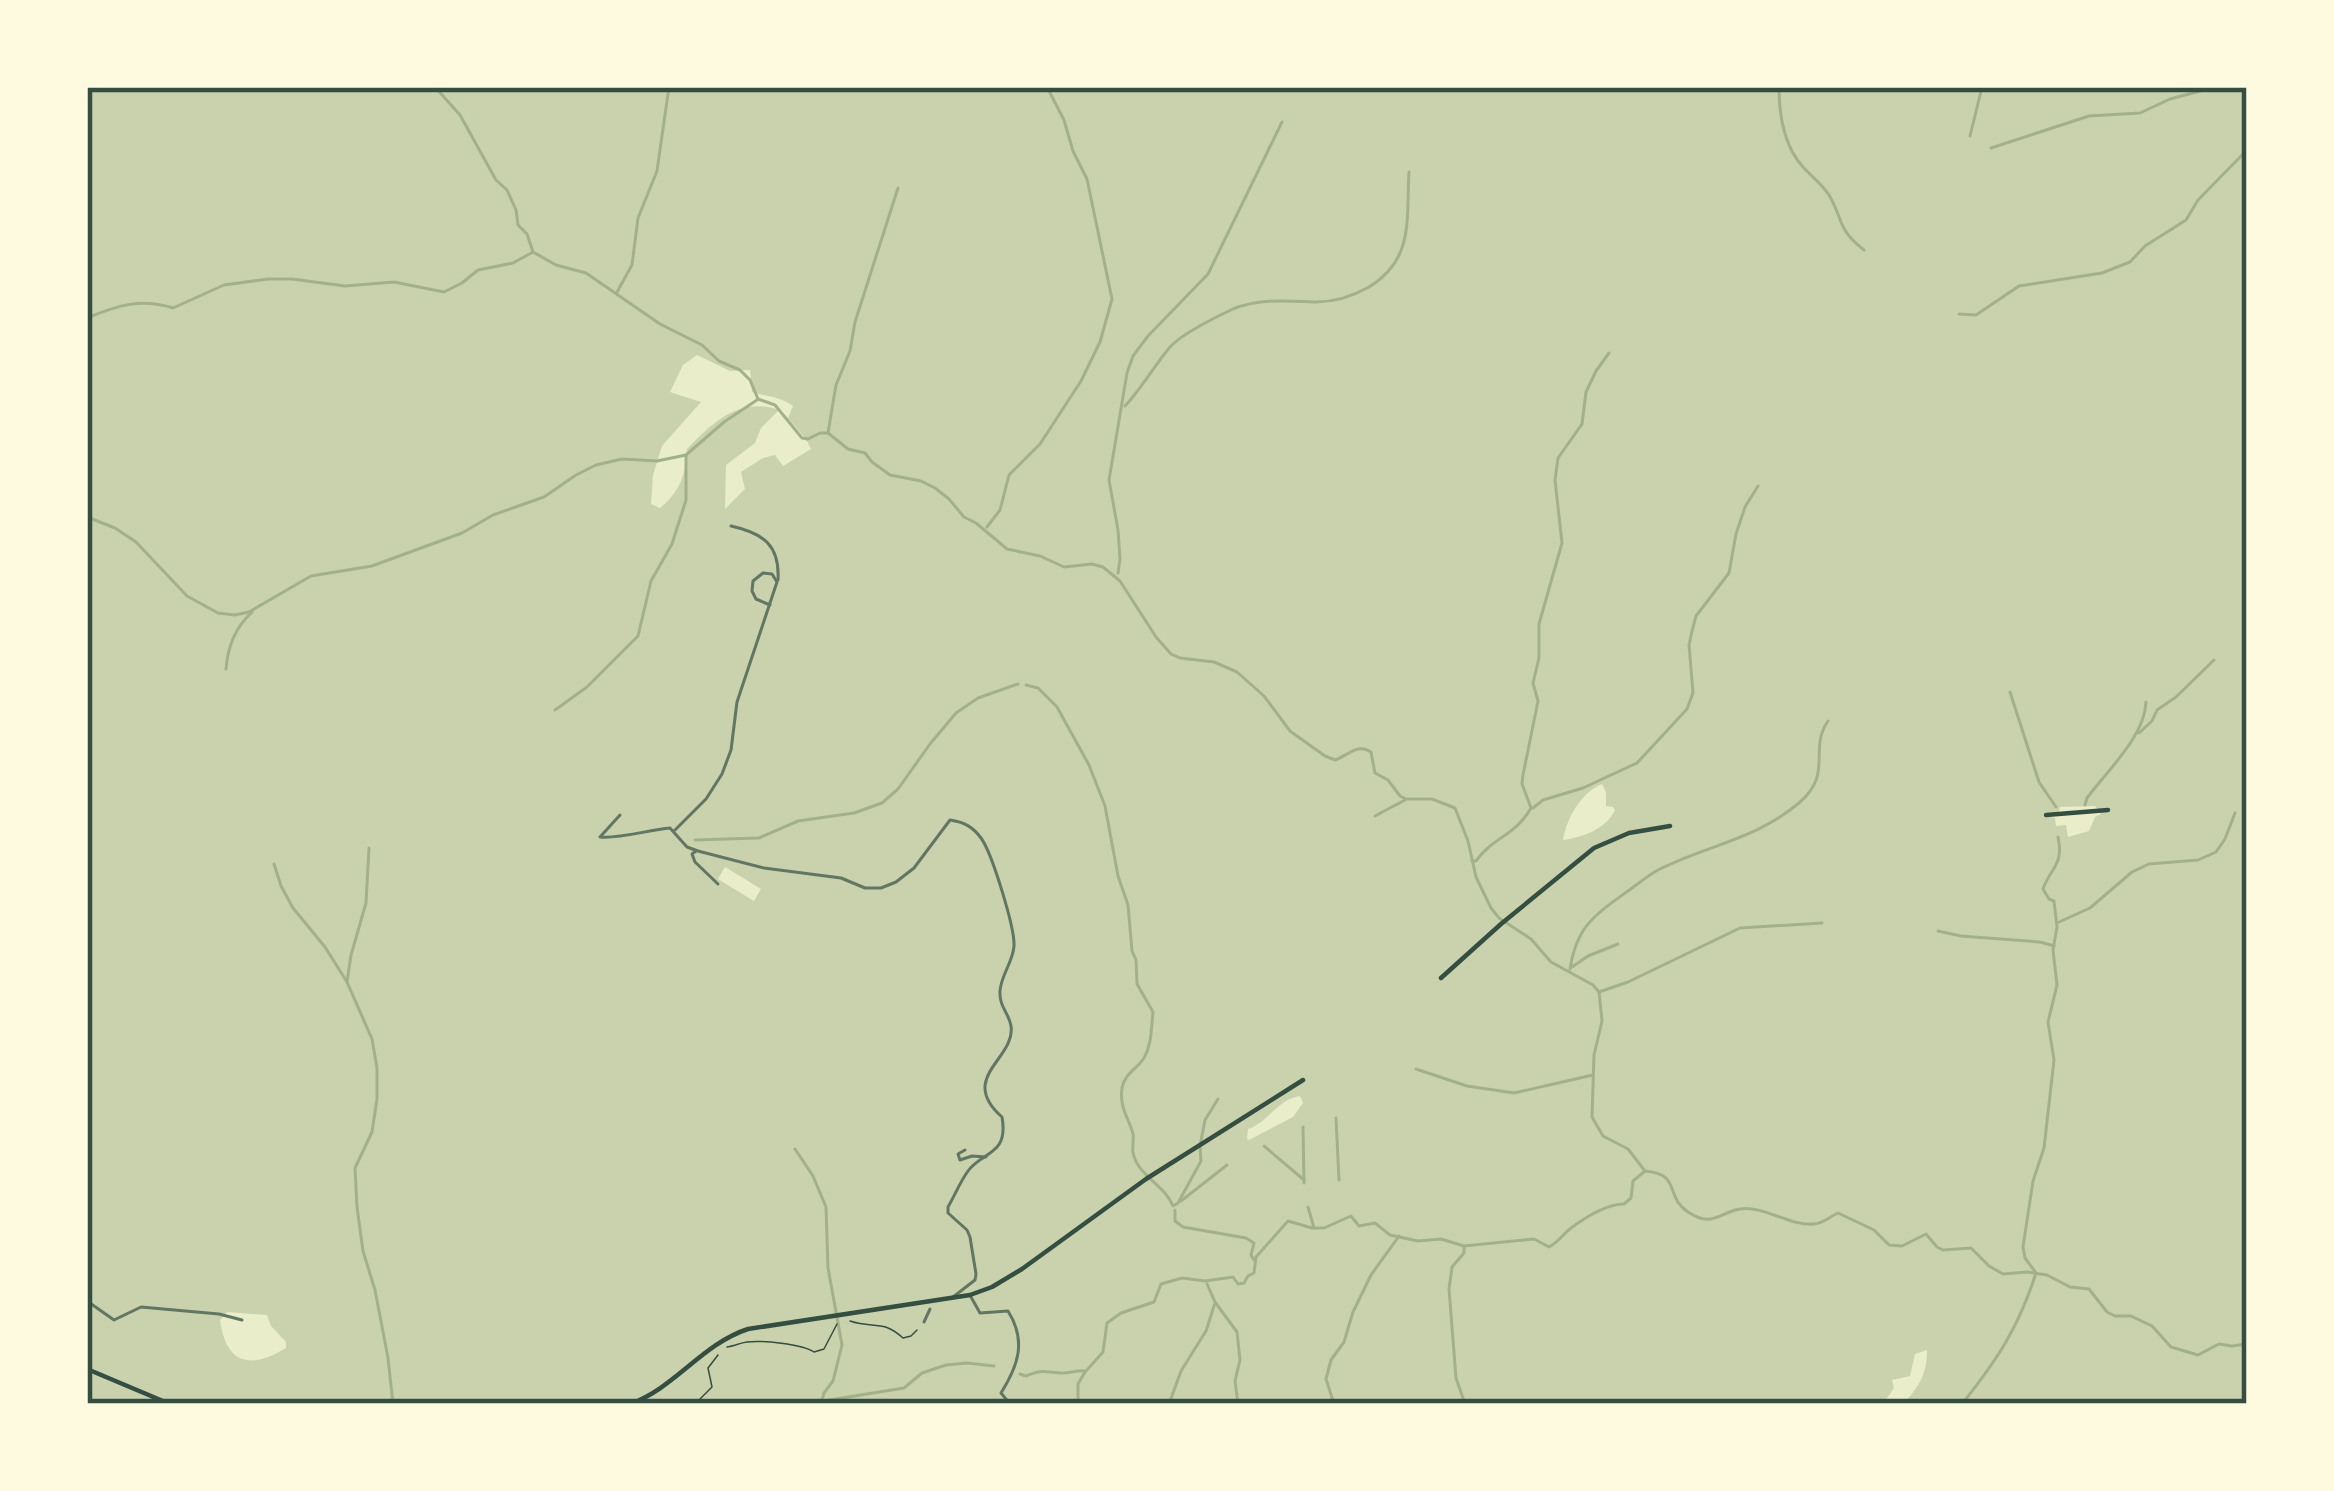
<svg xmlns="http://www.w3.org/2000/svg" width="2334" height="1491" viewBox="0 0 2334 1491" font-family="'IBM Plex Sans',sans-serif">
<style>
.green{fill:#cad2ad;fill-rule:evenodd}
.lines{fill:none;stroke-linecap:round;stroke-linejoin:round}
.stream{stroke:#a3b18a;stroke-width:3}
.path{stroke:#344e41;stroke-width:1.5}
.minor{stroke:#617663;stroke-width:3}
.secondary{stroke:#344e41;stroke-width:4.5}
.neatline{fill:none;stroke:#344e41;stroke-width:4.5}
</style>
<rect width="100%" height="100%" fill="#e9edc9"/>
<path class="green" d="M87 87H2247V1404H1903C1919 1387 1927 1374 1927 1350L1915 1354 1910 1376 1892 1380 1894 1388 1883 1404H87ZM697 355 730 371 750 370 752 392C767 397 780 396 793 406L788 418 806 439 811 449 783 466 775 455 763 458 741 472 745 489 725 509 726 465 755 443 761 428 779 410C739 396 712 423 687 449 686 474 680 492 660 508L651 504 653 475 662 446 701 402 670 392 683 365ZM1602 784 1606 792V806L1613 807 1615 810C1605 830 1583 837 1563 840 1566 820 1581 792 1602 784ZM2095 806 2101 814 2095 817 2089 831 2068 837 2066 825 2056 826 2055 818 2045 816V813L2059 812 2060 807ZM725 867 761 889 754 901 718 879ZM1300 1096 1303 1103 1293 1117 1249 1140 1247 1139 1248 1129C1268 1122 1278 1099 1300 1096ZM227 1312 267 1315 271 1326 286 1342V1348C250 1370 226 1364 220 1320Z"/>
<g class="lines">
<g class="stream">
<path d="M435 87 460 115 496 180 507 190 516 210 518 225 527 234 533 252"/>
<path d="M1779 87C1779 115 1784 146 1803 167 1812 177 1822 184 1829 195 1844 221 1837 229 1864 250"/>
<path d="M2241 87 2247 89"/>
<path d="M1970 136 1982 87"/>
<path d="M1991 148 2089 116 2140 113 2170 99 2216 87"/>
<path d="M617 292 632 265 638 218 657 171 669 87"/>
<path d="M1959 314 1976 315 2019 286 2102 273 2130 262 2145 246 2186 220 2198 200 2244 153 2247 140"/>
<path d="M87 318C118 305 141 298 173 308L224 285 268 279H292L345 286 394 282 444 292 462 283 478 270 513 263 533 252 556 265 586 273 660 324 702 345 719 361 740 370 750 380 758 399 775 405 802 438 808 439 820 433H828L848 449 865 453 872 462 890 475 921 481 935 488 949 499 964 517 976 523 1007 549 1040 556 1064 567 1092 564 1103 567 1120 581 1156 637 1171 654 1180 658 1214 662 1237 672 1264 696 1290 731 1325 756 1335 760C1349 755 1357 743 1371 752L1375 773 1388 780 1400 796 1406 799H1432L1455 808 1468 841 1476 877 1491 908 1499 918 1531 939 1551 962 1593 985 1599 992 1602 1021 1594 1055 1592 1117 1603 1136 1628 1149 1645 1171"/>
<path d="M1125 406C1142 388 1154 366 1170 347 1182 334 1216 317 1233 309 1260 298 1287 301 1316 302 1334 302 1353 296 1369 287 1415 259 1406 218 1409 172"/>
<path d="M828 433 836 385 850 351 855 322 898 188"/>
<path d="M87 517 115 528 136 542 187 596 218 613 235 615 249 612 311 576 372 566 462 533 493 515 544 497 576 475 596 465 622 459 657 461 686 455 724 422 757 400"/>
<path d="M987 527 1000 510 1009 475 1040 444 1081 381 1100 342 1112 299 1087 179 1073 151 1064 120 1047 87"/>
<path d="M1118 573 1120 559 1118 530 1109 480 1127 373 1133 356 1148 336 1208 274 1282 122"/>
<path d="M226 669C228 646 235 628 252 612"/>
<path d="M1026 685 1038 688 1057 707 1089 765 1105 806 1118 876 1128 905 1132 951 1136 960 1137 984 1153 1012C1151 1029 1152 1044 1144 1058 1136 1070 1125 1073 1122 1088 1119 1108 1129 1118 1133 1134 1134 1136 1132 1151 1133 1153 1138 1176 1164 1184 1173 1206L1178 1203 1201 1161 1200 1146 1205 1120 1218 1099"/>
<path d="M2010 692 2039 782 2056 807"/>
<path d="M555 710 587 687 638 636 651 581 672 544 686 500V455"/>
<path d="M2139 733 2152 721 2157 710 2176 697 2214 660"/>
<path d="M2085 805 2087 798C2107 771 2145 736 2146 702"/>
<path d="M1533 808 1543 800 1583 788 1637 763 1687 709 1693 693 1689 645 1692 631 1696 616 1729 573 1736 534 1745 507 1758 486"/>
<path d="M1375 816 1405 800"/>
<path d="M695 840 759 838 798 821 854 813 882 803 898 789 930 744 956 713 978 698 1018 684"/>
<path d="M1472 861H1476C1493 837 1515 836 1531 808L1522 784 1523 775 1538 701 1533 683 1539 658V624L1562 543 1555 480 1558 458 1582 424 1586 392 1596 371 1609 353"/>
<path d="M274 864 281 886 293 908 325 947 347 982 372 1039 377 1068V1099L372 1132 355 1168 357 1207 363 1251 375 1290 388 1358 393 1404"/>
<path d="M2059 922 2090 908 2132 872 2149 864 2198 860 2216 852 2225 839 2235 813"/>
<path d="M1938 931 1961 936 2040 942 2054 946"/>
<path d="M1572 967 1588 956 1618 944"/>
<path d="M1570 969C1577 925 1595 915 1628 891 1638 884 1647 876 1658 870 1707 845 1755 840 1799 803 1834 773 1808 750 1828 721"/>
<path d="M347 982 351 955 366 903 369 848"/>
<path d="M1599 992 1628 982 1740 928 1822 923"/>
<path d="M1416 1069 1467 1086 1514 1093 1593 1075"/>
<path d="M1336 1118 1339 1180"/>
<path d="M1303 1127 1304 1183"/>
<path d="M1264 1146 1304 1180"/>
<path d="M795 1149 813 1176 826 1207 828 1268 842 1345 833 1381 824 1393 821 1404"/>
<path d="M1181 1201 1227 1165"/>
<path d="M1308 1207 1314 1228"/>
<path d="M1175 1210V1221L1183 1227 1246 1238 1254 1243 1251 1255 1254 1260"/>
<path d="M1464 1246V1253L1452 1267 1449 1289 1456 1378 1465 1404"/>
<path d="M1207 1284 1215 1302 1237 1332 1240 1360 1235 1381 1238 1404"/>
<path d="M1020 1374 1026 1376C1043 1369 1043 1372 1060 1373 1068 1374 1076 1370 1086 1371L1103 1352 1107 1323 1121 1313 1154 1302 1161 1284 1182 1278 1205 1281 1233 1277 1238 1284 1244 1283 1248 1276 1254 1273 1256 1257 1288 1221 1312 1228H1324L1351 1216 1359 1226 1375 1223 1390 1235 1418 1241 1441 1239 1464 1246 1534 1239 1549 1247C1559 1242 1562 1235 1571 1228 1586 1217 1606 1204 1624 1204L1631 1198 1633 1181 1645 1171C1682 1174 1664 1196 1688 1212 1712 1228 1718 1213 1740 1209 1763 1205 1789 1226 1813 1224 1823 1224 1829 1217 1838 1213L1874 1230 1889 1245 1902 1246 1926 1234 1937 1247 1943 1250 1971 1248 1989 1266 2003 1274 2027 1272 2047 1275 2070 1287 2089 1289 2107 1312 2115 1316H2131L2152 1326 2171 1347 2198 1355 2219 1344 2232 1346 2247 1344"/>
<path d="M805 1404 904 1388 922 1373 946 1365 967 1363 994 1366"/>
<path d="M1078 1404V1384L1085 1372"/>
<path d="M1169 1404 1181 1371 1206 1331 1215 1303"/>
<path d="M1334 1404 1326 1379 1331 1360 1344 1342 1353 1312 1371 1275 1399 1236"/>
<path d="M1962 1404C1997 1360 2019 1327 2036 1273L2025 1258 2023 1247 2033 1181 2044 1148 2054 1060 2048 1022 2057 985 2053 950 2057 927 2054 901 2049 899 2043 889C2051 867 2064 865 2058 837"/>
</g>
<g class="path">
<path d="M850 1321C874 1329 882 1319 903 1338L911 1336 917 1330"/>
<path d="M727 1347C734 1346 740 1343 747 1342 761 1340 802 1344 814 1352L824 1349 837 1324"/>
<path d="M695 1404 712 1387 708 1368 718 1355"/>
</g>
<g class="minor">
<path d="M731 526C763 533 780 545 778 580"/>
<path d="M620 815 600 837C619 839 648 830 670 828L687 847 698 851 764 868 841 878 865 888H881L896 882 914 868 950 820C964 822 973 827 981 838 992 853 1015 928 1014 946 1013 962 1001 975 1000 991 999 1007 1009 1013 1011 1026 1016 1059 957 1077 1002 1117 1009 1156 982 1151 968 1171 960 1182 955 1195 948 1207V1213L967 1230 970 1237 976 1274 975 1280 953 1297"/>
<path d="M675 830 706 799 722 774 731 750 737 702 777 582 772 574 763 573 753 581 752 591 756 599 770 605"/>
<path d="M696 851 692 854 695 862 718 884"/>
<path d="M965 1150 958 1154 960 1160 972 1156 986 1157"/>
<path d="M971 1297 980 1313 1008 1311C1027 1341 1018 1366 1001 1393L1010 1404"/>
<path d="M87 1301 114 1320 141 1307 219 1314 242 1320"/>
<path d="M924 1322 930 1309"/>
</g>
<g class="secondary">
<path d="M2046 815 2108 810"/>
<path d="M1441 978 1501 924 1594 848 1629 833 1670 826"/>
<path d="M87 1369 170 1404"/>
<path d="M630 1404C675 1388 702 1344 748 1329L970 1295 992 1287 1022 1269 1146 1179 1303 1080"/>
</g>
</g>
<rect width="2334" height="1491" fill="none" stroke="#fefae0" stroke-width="180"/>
<rect x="90" y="90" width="2154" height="1311" class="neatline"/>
</svg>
